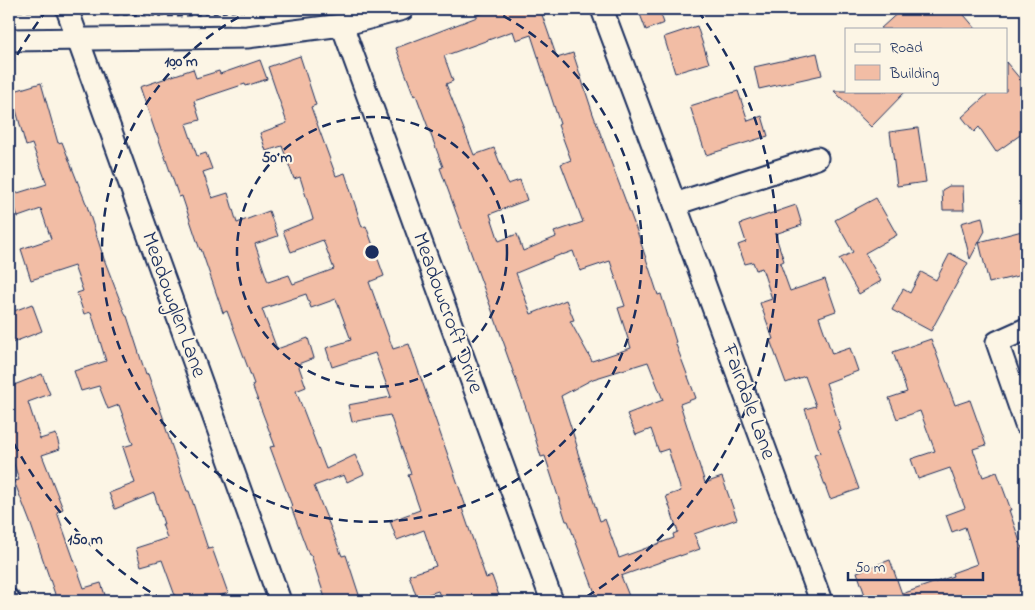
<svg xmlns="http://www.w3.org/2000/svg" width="1035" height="610" viewBox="0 0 1035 610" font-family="'Indie Flower',sans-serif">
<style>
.building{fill:#f2bda5;stroke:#1b2f5e;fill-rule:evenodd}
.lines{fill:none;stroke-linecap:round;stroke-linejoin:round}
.minor-casing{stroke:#1b2f5e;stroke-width:25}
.path{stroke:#1b2f5e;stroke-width:3;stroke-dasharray:5 4;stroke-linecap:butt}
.minor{stroke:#fcf5e5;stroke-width:21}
.ring{fill:none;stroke:#1b2f5e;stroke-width:2.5;stroke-dasharray:9 6}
.labels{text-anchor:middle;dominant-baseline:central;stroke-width:4;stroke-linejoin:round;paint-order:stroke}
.street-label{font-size:22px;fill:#1b2f5e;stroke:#fcf5e5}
.centre{fill:#1b2f5e;stroke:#fcf5e5;stroke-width:2.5}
.ring-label{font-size:15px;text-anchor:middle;font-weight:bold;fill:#1b2f5e;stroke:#fcf5e5;stroke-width:4;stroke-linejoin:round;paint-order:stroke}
</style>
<rect width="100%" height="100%" fill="#fcf5e5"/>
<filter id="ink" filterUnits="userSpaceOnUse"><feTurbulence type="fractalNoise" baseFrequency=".02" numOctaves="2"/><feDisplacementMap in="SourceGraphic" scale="10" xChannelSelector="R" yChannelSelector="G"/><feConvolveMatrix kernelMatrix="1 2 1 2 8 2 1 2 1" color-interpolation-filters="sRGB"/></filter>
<g filter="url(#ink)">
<g class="building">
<path d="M496 9H540L557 58 573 53 593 114 638 234 658 295 661 294 676 342H675L696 398 680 404 705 483 722 477 737 519 694 534 700 549 680 556V555L621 576 631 601H598L568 521H566L545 456 541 457 526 408 505 349H506L440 168 443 167 416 95 414 96 396 48 477 17V15ZM513 31 516 40 531 35 560 124 558 125 571 160 561 164 583 222 554 232 556 237 523 251 517 234 499 241 490 214 527 200 520 180 508 184 494 148 474 155 446 84 453 81 444 56ZM573 251 580 271 610 261 625 306 618 308 631 348 592 361 570 321 574 320 566 300 531 314 516 273 562 254V255ZM648 362 663 400 627 414 636 435 651 429 659 452 668 449 681 491 666 496 678 532 673 534 674 538 619 558 605 519 600 521 576 447 577 446 561 396 593 379Z"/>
<path d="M638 9H659L664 23 646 30Z"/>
<path d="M902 9H959L976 29H880Z"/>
<path d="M697 26 709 63 675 73 664 37Z"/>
<path d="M817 53 822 75 759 89 754 67Z"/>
<path d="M300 56 316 105 311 107 336 176 345 173 362 227 366 226 384 276 369 282 393 349 409 344 466 507 462 508 486 578 492 576 501 601H442L438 591 417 598 409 575 436 566 424 530 397 540 390 521 420 510 408 475 411 474 390 415 352 422 348 405 391 397 375 353 332 367 326 348 351 340 336 299 311 308 306 294 262 309 277 349 308 338 314 358 298 364 306 387 296 391 326 469 355 455 364 474 347 482 344 475 314 486 342 556 346 555 361 601H326L311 555H309L291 507 292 506 270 447 275 446 252 385 254 384 227 311 223 313 201 249 200 250 182 196 179 197 157 134H156L140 87 193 69 196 78 219 71 220 74 260 60 267 79 246 86 245 84 194 101 200 120 186 124 197 156 206 153 212 169 203 172 212 198 228 193 237 223 269 211 278 236 255 244 268 282 289 275 293 284 334 269 323 240 291 252 283 231 313 219 300 177 294 179 282 146 266 151 260 133 287 123 268 67Z"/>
<path d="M1006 62 1026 86V131L996 152 979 127 974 132 962 117 991 91H1006Z"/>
<path d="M41 83 58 143 62 142 87 206 104 259 126 316H127L146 375 148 374 164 420H163L187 491H189L208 549 212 548 228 593 205 601H177L162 560 141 566 136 548 167 538 162 524H164L154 493 115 509 109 493 135 483 123 447 133 444 119 405 108 409 99 386 81 391 74 371 106 361 91 312 84 314 77 293 83 291 74 266 31 280 21 249 51 239 41 209 18 217 11 195 47 184 32 144 26 146 11 92Z"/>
<path d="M738 91 748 121 762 116 768 136 706 155 690 106Z"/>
<path d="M834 91H906L871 127Z"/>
<path d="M918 128 926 182 897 186 890 132Z"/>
<path d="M949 186H963L964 210H943L942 190Z"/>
<path d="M876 198 897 235 865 253 881 281 859 294 839 259 853 252 835 220Z"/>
<path d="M796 205 802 225 775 234 784 261 780 263 790 291 825 279 836 311 819 317 832 354 850 348 858 371 826 383 841 430 838 431 859 489 830 499 814 455 820 453 805 409 816 406 805 376 786 383 770 340 773 339 760 303 772 299 762 268 756 270 753 262 745 264 738 245 746 242 740 224Z"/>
<path d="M982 217 985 231 979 242 1026 230V274L989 283 979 242 970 259 961 223Z"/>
<path d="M950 253 968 263 931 331 892 310 903 289 910 293 921 272 936 280Z"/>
<path d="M32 304 42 331 9 344V313Z"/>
<path d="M931 339 955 405 970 400 986 445 973 449 983 477 997 472 1011 510H1009L1026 559V601H867L857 572 890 560 902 594 953 576 952 573 977 564 965 527 952 532 946 515 965 508 950 468 918 479 911 459 935 451 920 411 897 419 889 398 907 392 893 352Z"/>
<path d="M42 374 50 394 28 402 40 439 56 434 60 449 42 455 63 509 57 512 84 588 101 583 107 601H53V598L56 597 30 522 14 481 19 480 9 448V387Z"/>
</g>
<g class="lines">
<defs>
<g id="minor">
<path d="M67 9 280 601"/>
<path d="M602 9 675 204 821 601"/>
<path d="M342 25 552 601"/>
<path d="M9 40 247 37 342 25 403 9"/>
<path d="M675 204 817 158"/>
<path d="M1026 329 997 342 1026 425"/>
<path d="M9 600V601"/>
</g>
</defs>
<use href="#minor" class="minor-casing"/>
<g class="path">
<path d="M9 10 48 11"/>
<path d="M87 13 179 16 251 9"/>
</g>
<use href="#minor" class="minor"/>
</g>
</g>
<g class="ring">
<circle cx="372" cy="252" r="135"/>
<path d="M490 9A270 270 0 1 1 254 9"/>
<path d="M163 600A406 406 0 0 1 10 436M10 68A406 406 0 0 1 46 11M698 11A406 406 0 0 1 581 600"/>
</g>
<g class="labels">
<g class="street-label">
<text transform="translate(173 305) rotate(70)">Meadowglen Lane</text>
<text transform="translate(447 313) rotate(70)">Meadowcroft Drive</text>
<text transform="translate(748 402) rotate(70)">Fairdale Lane</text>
</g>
</g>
<circle cx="372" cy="252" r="8" class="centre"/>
<g class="ring-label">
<text x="181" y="66">100 m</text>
<text x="277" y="162">50 m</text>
<text x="85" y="544">150 m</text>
</g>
<rect width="1035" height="610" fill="none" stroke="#fcf5e5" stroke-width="30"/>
<rect x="15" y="15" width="1005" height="580" fill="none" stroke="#1b2f5e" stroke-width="2" filter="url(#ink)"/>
<rect x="845" y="28" width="162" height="65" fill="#fcf5e5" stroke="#a2a6af"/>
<rect x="855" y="44" width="25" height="8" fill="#fcf5e5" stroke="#a2a6af"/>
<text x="890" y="52" font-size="15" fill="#1b2f5e">Road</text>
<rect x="855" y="65" width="25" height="15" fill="#f2bda5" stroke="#a2a6af"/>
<text x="890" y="78" font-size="15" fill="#1b2f5e">Building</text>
<path d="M848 572v8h135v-8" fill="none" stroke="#1b2f5e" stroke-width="2.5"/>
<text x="855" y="572" font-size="15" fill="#1b2f5e" stroke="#fcf5e5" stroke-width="4" paint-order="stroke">50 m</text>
</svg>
